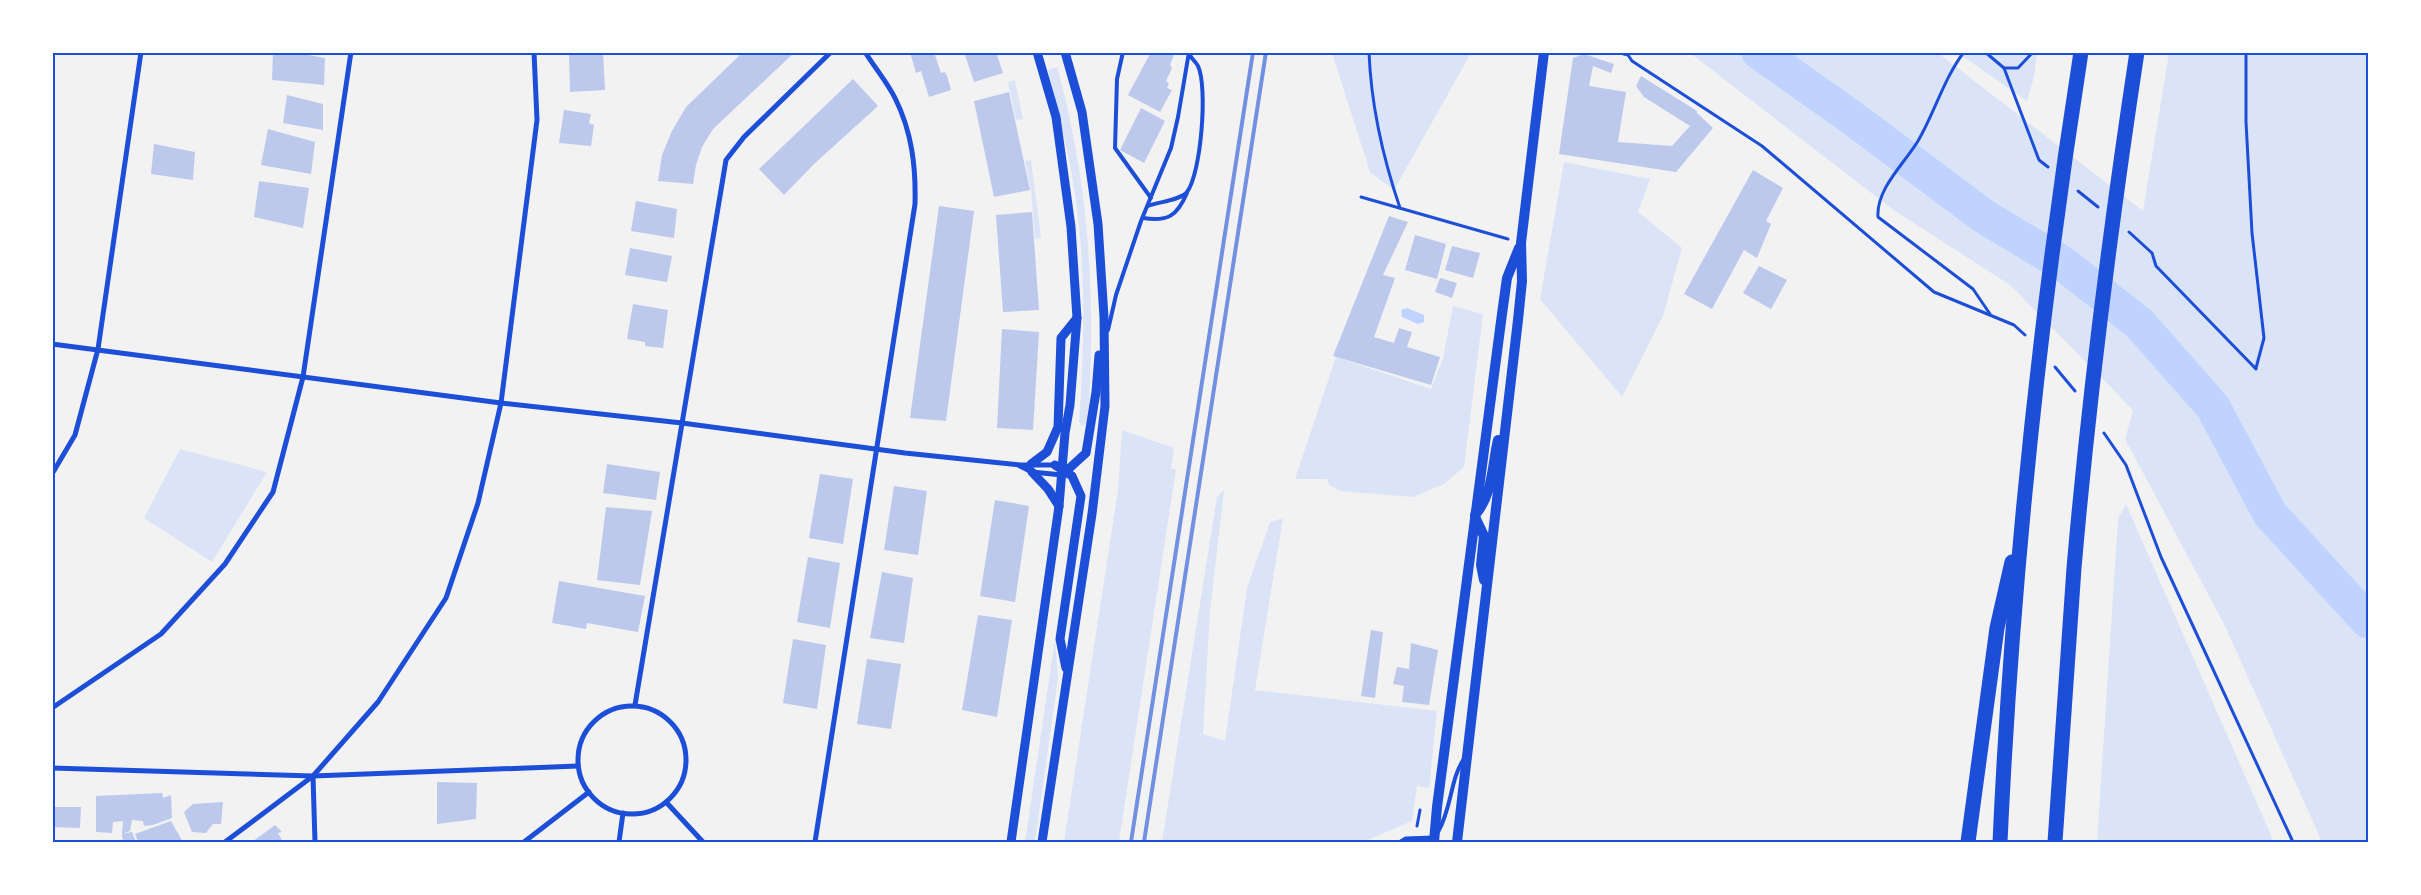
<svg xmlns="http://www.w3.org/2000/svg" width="2421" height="895" viewBox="0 0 2421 895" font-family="'Varela Round',sans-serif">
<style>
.green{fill:#dbe4f7}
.water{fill:#bfd3fe}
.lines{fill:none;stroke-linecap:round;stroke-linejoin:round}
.river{stroke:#bfd3fe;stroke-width:35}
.building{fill:#bdc9ec}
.path{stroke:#1d4ed8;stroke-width:3}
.service{stroke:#1d4ed8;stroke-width:4}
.minor{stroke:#1d4ed8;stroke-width:5}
.tertiary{stroke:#1d4ed8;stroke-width:9}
.secondary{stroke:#1d4ed8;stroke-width:10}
.motorway{stroke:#1d4ed8;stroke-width:15}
.rail{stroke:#7290e2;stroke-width:4}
.neatline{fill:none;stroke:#1d4ed8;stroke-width:2}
</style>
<rect width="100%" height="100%" fill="#f2f2f2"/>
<g class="green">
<path d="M1332 53H1471L1394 190 1370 172Z"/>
<path d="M1690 53H1938L2143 211 2169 53H2368V842H2322L2225 626 2125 439 2133 410 2010 285 1892 209Z"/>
<path d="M1958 53H2037L2034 77 2027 101Z"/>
<path d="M1057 67C1090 186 1096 300 1088 423L1082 426 1079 422C1084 351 1086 280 1077 208 1071 161 1059 116 1048 70Z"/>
<path d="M1015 80 1023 119 1016 120 1008 82Z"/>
<path d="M1031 160 1041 238 1035 239 1031 190 1025 161Z"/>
<path d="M1564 162 1650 179 1638 212 1682 248 1663 316 1622 397 1540 299Z"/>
<path d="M1453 306 1483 314 1464 467 1444 484 1413 497 1340 491 1329 485 1327 479H1295L1336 357 1431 389 1443 358Z"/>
<path d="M1122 430 1174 448 1171 469H1176L1119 842H1064L1118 490Z"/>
<path d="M180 449 267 472 212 562 144 518Z"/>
<path d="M1224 490 1210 612 1203 734 1225 741 1247 588 1270 522 1283 518 1255 690 1437 711 1429 788 1417 786 1412 821 1363 842H1162L1217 497Z"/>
<path d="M2126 504 2274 842H2097L2118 519Z"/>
<path d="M1055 639 1058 678 1035 842H1025Z"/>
</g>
<path class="water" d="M1407 308 1424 315V322L1418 324 1402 317 1401 310Z"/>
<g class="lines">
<path class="river" d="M1759 52 1851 117 1985 217 2062 263 2139 323 2213 407 2270 514 2368 621"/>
</g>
<g class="building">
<path d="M273 52H292L325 58 324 85 272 80Z"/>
<path d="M569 52H603L605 90 570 92Z"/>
<path d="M743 52H795L713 129 702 147 696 165 693 184 658 181 662 155 672 131 686 107Z"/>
<path d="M910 52H934L941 73 945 72 947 76 951 90 929 97 921 71 916 73Z"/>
<path d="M964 52H996L1003 73 974 82Z"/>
<path d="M1151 52H1175L1170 65 1172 68 1166 81 1169 83 1167 88 1172 90 1160 112 1128 95Z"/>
<path d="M1584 54 1614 64 1611 73 1593 66 1589 86 1626 92 1618 142 1672 146 1690 126 1644 97 1636 86 1641 76 1697 111V113L1713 128 1676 172 1559 154 1573 58Z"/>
<path d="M853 79 878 106 814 164 784 195 759 169Z"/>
<path d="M1009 92 1030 190 994 197 974 101Z"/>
<path d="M287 95 323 104V130L283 123Z"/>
<path d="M1141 108 1165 121 1144 163 1120 150Z"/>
<path d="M564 110 591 114 589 123 594 125 591 146 559 143Z"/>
<path d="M268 129 315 142 311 174 261 165Z"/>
<path d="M154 144 195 152 193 180 151 174Z"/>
<path d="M1753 170 1783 188 1766 221 1771 224 1757 258 1744 250 1712 309 1684 294Z"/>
<path d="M259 181 309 188 303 228 254 217Z"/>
<path d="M636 201 677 209 674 238 631 231Z"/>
<path d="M939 206 974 211 946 421 910 418Z"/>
<path d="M1032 212 1039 310 1003 312 996 215Z"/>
<path d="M1389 216 1408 222 1383 275 1395 278 1374 337 1394 343 1399 328 1412 332 1407 347 1440 357 1431 385 1333 356Z"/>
<path d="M1415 235 1446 244 1437 279 1405 270Z"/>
<path d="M1452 246 1480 253 1473 278 1445 270Z"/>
<path d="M630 248 672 256 667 282 625 275Z"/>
<path d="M1759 266 1787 280 1771 309 1743 293Z"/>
<path d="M1440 278 1457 283 1452 298 1435 292Z"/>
<path d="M633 304 668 310 663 348 645 346V342L627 339Z"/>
<path d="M1002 329 1039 332 1033 430 997 428Z"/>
<path d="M607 464 660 472 656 500 603 493Z"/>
<path d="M820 474 853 479 843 544 809 538Z"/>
<path d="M894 486 927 491 918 555 884 550Z"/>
<path d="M995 500 1029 506 1015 602 980 596Z"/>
<path d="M606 507 652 511 640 585 597 580Z"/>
<path d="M808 557 840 563 830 628 797 622Z"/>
<path d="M882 572 913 578 904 643 870 638Z"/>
<path d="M559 581 645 596 638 632 587 623 586 629 552 623Z"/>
<path d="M978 615 1012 620 997 717 962 710Z"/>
<path d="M1371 630 1383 632 1375 698 1361 696Z"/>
<path d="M793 639 826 645 817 709 783 703Z"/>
<path d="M1411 643 1438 650 1429 705 1402 702 1404 686 1393 684 1397 667 1409 669Z"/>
<path d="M867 659 901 664 891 729 857 724Z"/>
<path d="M437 782 477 783 476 819 437 824Z"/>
<path d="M162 793 163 798 171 795 172 818 153 825 144 826 143 821 132 820 130 831 122 834 132 832 136 842H123L122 834 123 821 113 822 112 833 96 832V796Z"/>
<path d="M223 802 221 824H213L206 833 192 832 184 812 193 804Z"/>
<path d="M52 807H81L80 828 52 827Z"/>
<path d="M171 821 183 842H138L135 834Z"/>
<path d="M275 825 282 832 278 833 283 842H252Z"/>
</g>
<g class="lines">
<g class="path">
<path d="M1369 52C1371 105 1383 158 1400 208"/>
<path d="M1616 52 1628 55 1632 61 1762 146 1934 292 2014 325 2025 335"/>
<path d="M1964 52C1943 80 1935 112 1918 141 1904 164 1876 189 1878 217L1973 289 1990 314"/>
<path d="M1985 52 2004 68 2039 160 2048 167"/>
<path d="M2246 52V122L2252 233 2264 338 2256 368"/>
<path d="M2004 68H2018L2033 52"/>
<path d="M2078 191 2098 207"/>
<path d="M1361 197 1508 239"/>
<path d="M2129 232 2152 253 2156 266 2256 369"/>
<path d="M2055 367 2075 391"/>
<path d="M2104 433 2126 465 2161 557 2293 842"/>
<path d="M1417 826 1420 810"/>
</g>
<g class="service">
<path d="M1123 52 1117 79 1115 148 1151 198"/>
<path d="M1148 206C1158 202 1181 200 1187 192 1201 174 1208 87 1198 66 1196 62 1191 58 1189 54"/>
<path d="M1143 218C1168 222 1177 216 1187 193"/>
<path d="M1108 330 1116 295 1141 221 1171 148 1178 117 1189 52"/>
<path d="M1438 832C1452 808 1450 779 1464 759"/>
</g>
<g class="minor">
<path d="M52 344 501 403 682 423 905 453 1020 465H1055"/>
<path d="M1020 466 1032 472 1062 475"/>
<path d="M52 474 75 435 98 349 141 52"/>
<path d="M635 705 726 160 744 137 831 52"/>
<circle cx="632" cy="760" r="54"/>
<path d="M52 708 161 634 225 564 273 492 303 377 351 52"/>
<path d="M52 768 313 776 578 766"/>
<path d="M313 776 315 842"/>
<path d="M666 802 703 842"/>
<path d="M225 842 313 776 378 702 446 598 478 503 501 403 537 120 534 52"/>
<path d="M524 842 589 792"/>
<path d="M619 842 623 813"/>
<path d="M815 842 915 204C916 167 912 132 895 98 887 82 875 68 865 52"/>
<path d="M1401 842 1406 839 1434 838"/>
</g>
<g class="tertiary">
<path d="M1031 464 1047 452 1058 427 1061 338 1077 318"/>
<path d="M1055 465 1072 476 1081 496 1060 639 1066 668"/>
<path d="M1032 472 1048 489 1059 506"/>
<path d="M1062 475 1086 453 1096 392 1099 355"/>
<path d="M1011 842 1059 506 1065 433 1070 405 1077 318 1071 227 1056 117 1037 52"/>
<path d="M1042 842 1092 514 1105 406 1104 317 1098 224 1082 112 1065 52"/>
</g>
<g class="secondary">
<path d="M1475 515C1493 495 1492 465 1498 440"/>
<path d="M1475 517 1484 536 1481 565 1484 580"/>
<path d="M1434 842 1437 807 1502 314 1507 278 1519 248"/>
<path d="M1457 842 1518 320 1522 281 1521 243 1544 52"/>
</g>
<g class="motorway">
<path d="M1968 842 1997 628 2012 562"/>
<path d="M2000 842C2012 579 2040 314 2081 52"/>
<path d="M2055 842C2062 751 2067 659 2074 568 2089 395 2111 223 2137 52"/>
</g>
<g class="rail">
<path d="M1131 842 1253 52"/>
<path d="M1144 842 1266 52"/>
</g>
</g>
<rect width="2421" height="895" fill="none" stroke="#ffffff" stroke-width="108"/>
<rect x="54" y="54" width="2313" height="787" class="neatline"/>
</svg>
